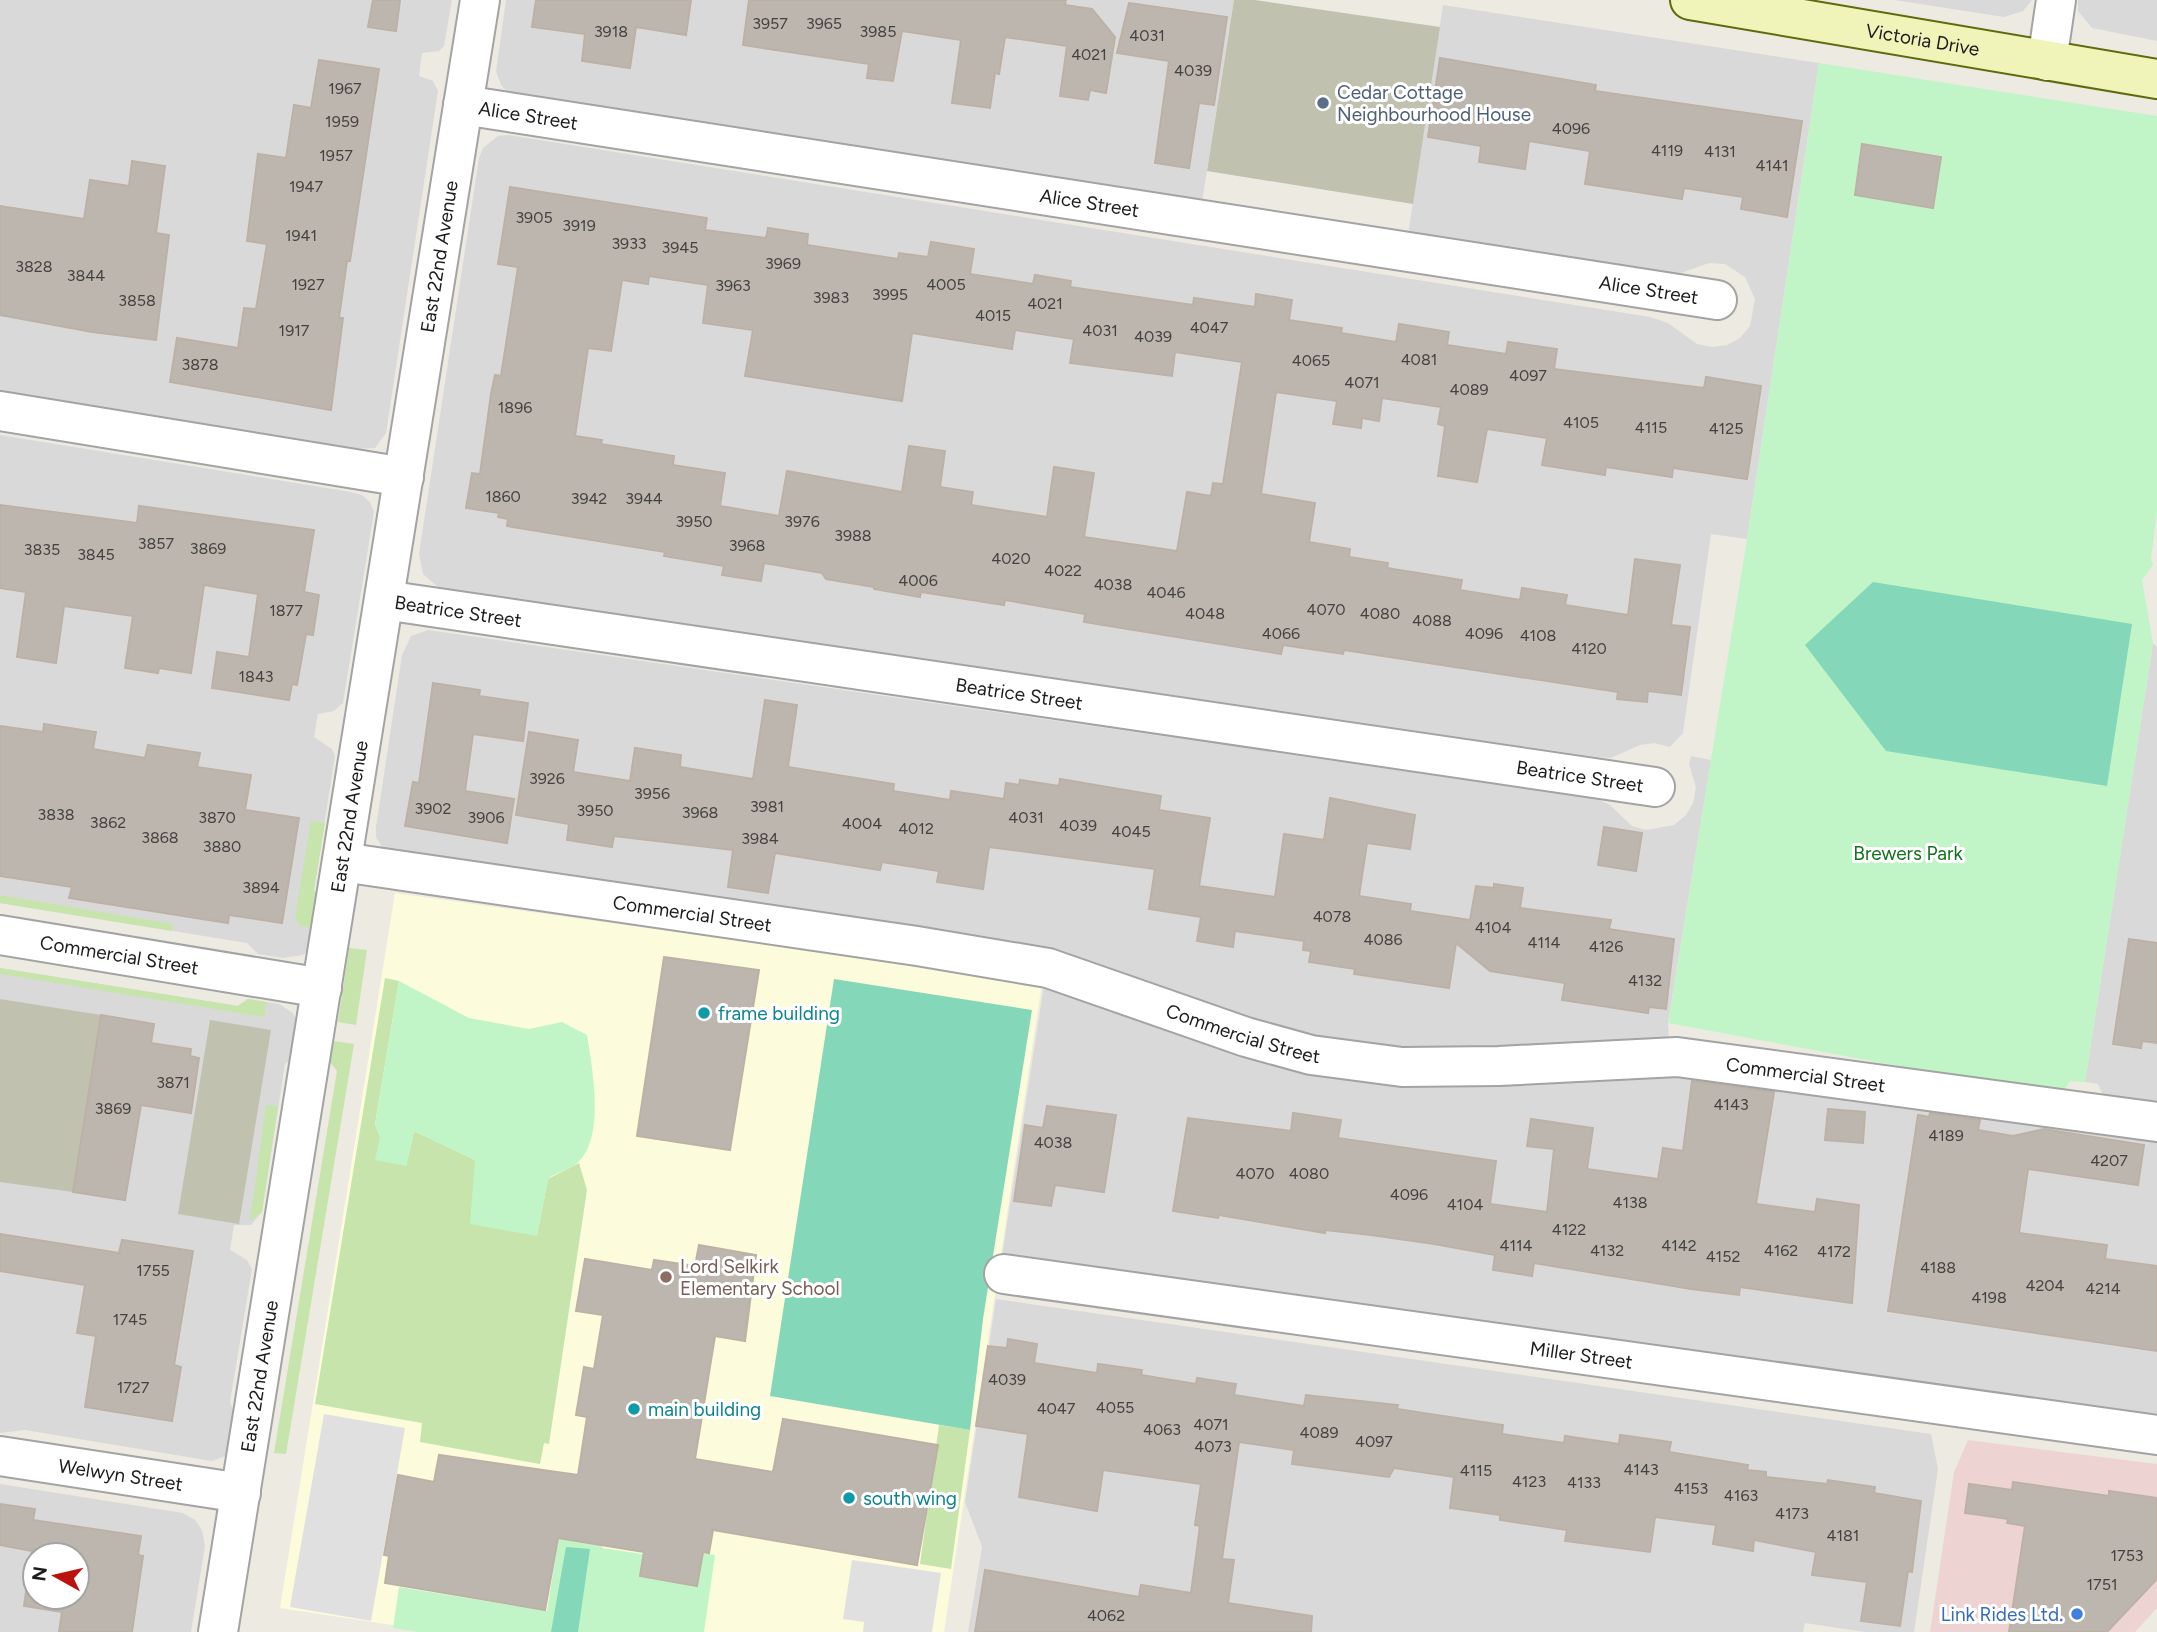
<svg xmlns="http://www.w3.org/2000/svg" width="2157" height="1632" viewBox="0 0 2157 1632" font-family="Figtree,sans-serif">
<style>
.residential{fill:#dad9d9;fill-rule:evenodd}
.commercial{fill:#edd4d2}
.education{fill:#fcfcdc}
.construction{fill:#c0c1af}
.grass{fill:#c6e4ab}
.park{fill:#c1f5c7}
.pitch{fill:#85d7b9}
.parking{fill:#e0e0e0}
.building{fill:#bdb6af;stroke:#bdb1a6;stroke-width:2;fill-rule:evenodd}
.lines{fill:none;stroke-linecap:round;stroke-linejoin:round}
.street-casing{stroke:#a3a3a3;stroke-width:42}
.secondary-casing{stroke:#5e6a0c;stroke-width:42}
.street{stroke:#fff;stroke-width:38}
.secondary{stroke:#f0f4b9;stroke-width:38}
.service-dot{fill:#5c6f8a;stroke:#fff;stroke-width:2.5}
.culture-dot{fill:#0f9aa8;stroke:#fff;stroke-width:2.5}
.education-dot{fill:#8d6e63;stroke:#fff;stroke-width:2.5}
.shop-dot{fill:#3f7fe0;stroke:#fff;stroke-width:2.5}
.labels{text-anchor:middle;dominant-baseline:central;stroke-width:6;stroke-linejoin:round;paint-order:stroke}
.number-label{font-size:16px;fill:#444241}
.street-label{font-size:19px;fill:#1c1c1c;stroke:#fff}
.service-label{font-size:19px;fill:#4e5e75;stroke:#fff;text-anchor:start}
.park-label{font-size:19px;fill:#13721d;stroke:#fff}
.culture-label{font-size:19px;fill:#0d838f;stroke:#fff;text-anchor:start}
.education-label{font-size:19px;fill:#785e54;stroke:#fff;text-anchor:start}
.shop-label{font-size:19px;fill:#366cbe;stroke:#fff;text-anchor:end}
</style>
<rect width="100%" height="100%" fill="#edeae2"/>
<g class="residential">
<path d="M0 0H452L444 46 439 51 422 53 419 76 433 81 438 91 386 433 375 448 356 449 0 390Z"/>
<path d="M506 0H1234L1202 202 508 93 501 85 496 71Z"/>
<path d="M1894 0H2032L2023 11 2004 17Z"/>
<path d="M2078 0H2157V41L2092 28 2078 11Z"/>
<path d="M1443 5 1819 63 1747 539 1711 534 1683 733 1670 747 1654 743 1640 745 1611 758 1597 757 439 588 423 574 419 554 479 158 483 148 498 136 508 135 1650 317 1668 323 1697 344 1712 347 1727 345 1740 338 1750 326 1755 299 1745 277 1725 264 1709 263 1681 273 1659 276 1408 235Z"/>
<path d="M0 435 351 492 362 495 370 502 374 512 343 703 334 711 318 714 314 737 332 749 335 756 314 890 320 901 311 947 303 955 283 958 258 954 247 943 0 903Z"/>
<path d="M428 630 1597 799 1610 805 1632 826 1646 830 1674 825 1686 815 1693 803 1696 787 1689 764 1691 756 1711 760 1668 1023 1669 1039 1397 1050 1319 1039 1255 1023 1145 981 1076 959 386 854 376 837V827L402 655 411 636Z"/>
<path d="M2153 643 2157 647V1111L2105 1100 2098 1084 2085 1082Z"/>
<path d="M0 968 238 1006 248 999 279 1004 293 1013 298 1023 293 1059 285 1064 262 1212 251 1225H234L230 1250 247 1260 252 1269 230 1402 237 1419 230 1453 223 1457 212 1461 25 1430 0 1433Z"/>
<path d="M1044 985 1166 1029 1673 1071 2157 1140V1422L1002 1256Z"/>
<path d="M996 1299 1931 1434 1938 1469 1914 1632H1865L1805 1623 1803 1632H968L982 1547 965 1502Z"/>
<path d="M0 1484 183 1513 195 1520 202 1530 205 1546 191 1632H0ZM35 1555H77V1597H35Z"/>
</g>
<path class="commercial" d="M1968 1440 2157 1464V1608L2135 1632H1930L1954 1472Z"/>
<path class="education" d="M395 893 1042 983 944 1632H438L280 1608Z"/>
<g class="construction">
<path d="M1234 0H1255L1440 27 1413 204 1207 171Z"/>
<path d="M0 999 101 1015 73 1192 0 1182Z"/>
<path d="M210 1020 271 1030 239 1224 178 1214Z"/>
</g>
<g class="grass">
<path d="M311 821 325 823 314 890 320 901 318 926 301 927 295 918Z"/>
<path d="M0 895 173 924 172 931 0 903Z"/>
<path d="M349 948 367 950 356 1025 338 1022Z"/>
<path d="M0 968 238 1006 248 999 267 1002 264 1017 0 974Z"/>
<path d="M385 978 399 981 375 1124 380 1137 406 1166 414 1131 475 1160 537 1235 548 1179 579 1163 587 1190 549 1444 544 1443 540 1464 420 1442 422 1423 315 1404Z"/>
<path d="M333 1041 354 1044 286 1454 274 1453 337 1071 330 1062Z"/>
<path d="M266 1105 278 1106 262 1212 250 1221Z"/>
<path d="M939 1425 970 1430 951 1569 920 1564Z"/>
</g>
<g class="park">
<path d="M1819 63 2157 116V511L2151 559 2153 565 2142 580 2153 643 2085 1082 2070 1081 2060 1096 1668 1023 1747 539Z"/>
<path d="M399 981 469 1018 529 1029 562 1022 587 1035C592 1066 606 1139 577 1163 569 1170 557 1172 548 1179L537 1236 470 1224 475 1160 414 1131 406 1166 375 1160 380 1137 375 1124Z"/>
<path d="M560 1529 603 1536 602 1548 642 1554 644 1544 715 1555 704 1632H418L393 1628 399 1587 547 1611Z"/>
</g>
<g class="pitch">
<path d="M1873 582 2132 624 2107 786 1886 751 1805 645Z"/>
<path d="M834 979 1032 1010 983 1319 970 1430 770 1396Z"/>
<path d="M566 1547 590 1549 578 1632H551Z"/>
</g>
<g class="parking">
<path d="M324 1414 405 1428 371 1621 290 1607Z"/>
<path d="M852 1560 941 1573 932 1632H863L864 1622 843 1619Z"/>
</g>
<g class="building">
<path d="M373 0H400L396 31 368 27Z"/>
<path d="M536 0H691L686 35 636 27 630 68 582 61 585 34 532 27Z"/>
<path d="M749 0H1066L1065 5 1092 9 1115 37 1106 93 1090 90 1088 100 1060 96 1067 46 1005 37 999 74 995 73 990 108 952 103 961 40 902 31 893 81 867 78 869 64 743 45Z"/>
<path d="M1129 3 1227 17 1214 105 1199 103 1189 168 1155 163 1169 61 1117 53Z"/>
<path d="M1440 58 1596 85 1595 91 1802 121 1787 217 1741 209 1743 197 1684 188 1682 199 1585 184 1590 151 1529 141 1525 169 1479 162 1481 146 1428 137Z"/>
<path d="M319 60 379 69 350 261H347L339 318H343L331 410 170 382 177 338 238 348 244 308 256 309 267 244 247 241 258 154 286 158 294 105 311 108Z"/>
<path d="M1862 144 1941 157 1933 208 1855 195Z"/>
<path d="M132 161 165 166 156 233 169 235 156 340 92 332 0 315V206L84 219 90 180 129 186Z"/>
<path d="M510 187 707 218 705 230 766 238 768 228 808 234 807 245 898 259 899 253 928 257 931 242 974 249 970 274 1033 284 1035 275 1071 281 1070 287 1193 305 1194 298 1255 307 1256 294 1292 300 1289 320 1342 328 1341 333 1396 342 1399 324 1449 332 1447 345 1506 354 1508 342 1557 349 1554 369 1704 388 1706 377 1761 386 1747 479 1673 468 1672 477 1606 467 1605 475 1542 465 1547 438 1487 429 1477 482 1438 476 1445 426 1438 424 1441 407 1382 398 1379 421 1362 418 1361 428 1333 424 1337 401 1276 392 1261 494 1315 503 1309 542 1350 549 1349 557 1388 563 1387 568 1462 580 1460 590 1520 600 1522 588 1567 595 1565 605 1628 615 1635 559 1680 565 1671 625 1690 627 1681 695 1648 691 1647 702 1617 699 1618 692 1344 650 1343 654 1283 645 1281 654 1084 622 1085 614 1005 600 1004 605 921 592 920 597 874 589V587L826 579 822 573 764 563 761 581 722 575 724 566 664 556 665 552 507 526 508 519 498 517 499 513 466 508 472 473 480 474 491 394 495 375 501 376 518 267 498 264ZM649 276 708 285 703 323 753 330 745 376 902 401 912 333 1012 349 1015 330 1074 339 1070 363 1172 376 1175 352 1242 362 1223 484 1213 483 1211 496 1187 492 1177 551 1084 537 1094 473 1054 467 1047 517 971 505 973 492 940 487 945 451 909 446 902 492 787 471 779 516 720 506 725 473 673 465 674 456 601 444 602 440 575 436 588 348 611 351 622 280 648 284Z"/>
<path d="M0 505 137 523 139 506 314 530 304 592 319 595 313 635 306 634 297 685 292 684 289 700 212 688 217 652 249 657 258 594 204 585 191 673 159 668 158 673 125 668 133 616 64 606 56 663 17 657 26 592 0 588Z"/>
<path d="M433 683 480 690 479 696 528 703 523 741 473 734 465 791 514 799 507 843 405 826 413 782 419 783Z"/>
<path d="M765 700 797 705 788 767 894 784 893 791 950 800 951 791 1004 799 1006 783 1019 785 1020 780 1059 786 1060 779 1161 796 1159 810 1210 818 1199 886 1275 897 1284 834 1324 840 1330 798 1415 815 1410 849 1367 843 1359 896 1411 904 1410 911 1470 920 1476 886 1494 888V884L1523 888 1520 908 1611 920 1609 929 1674 939 1666 1009 1649 1007 1648 1013 1562 1000 1565 983 1490 971 1456 943 1449 988 1354 974 1355 969 1309 962 1311 951 1303 950 1304 941 1235 931 1233 947 1197 941 1201 917 1149 909 1155 869 989 847 983 889 937 882 939 871 882 862 880 870 775 853 768 893 728 887 733 850 614 836 612 847 567 840 569 824 516 815 529 732 578 740 573 772 630 781 635 748 681 755 680 767 753 779Z"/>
<path d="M44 724 96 732 93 749 145 758 148 745 200 753 197 767 251 775 245 810 299 818 282 923 229 915 228 923 69 898 72 887 0 876V726L43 732Z"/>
<path d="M1604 827 1642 833 1636 871 1598 865Z"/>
<path d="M2129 939 2157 943V1043L2142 1041 2141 1048 2113 1044Z"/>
<path d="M664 957 759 970 730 1150 637 1136Z"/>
<path d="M101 1015 154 1024 151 1043 191 1049 190 1056 199 1058 191 1113 141 1105 125 1200 73 1192Z"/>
<path d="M1692 1081 1774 1092 1756 1204 1815 1212 1817 1199 1859 1205 1852 1303 1740 1287 1739 1295 1691 1289 1534 1263 1532 1276 1493 1270 1495 1255 1434 1244 1371 1235 1325 1230V1233L1219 1215 1218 1218 1173 1211 1188 1118 1291 1131 1293 1113 1341 1120 1338 1138 1496 1161 1490 1204 1547 1212 1554 1149 1527 1146 1531 1119 1593 1128 1587 1169 1658 1179 1663 1148 1683 1151Z"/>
<path d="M1047 1106 1116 1115 1104 1192 1055 1185 1051 1206 1014 1201 1025 1125 1043 1128Z"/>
<path d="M1828 1109 1865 1112 1863 1143 1825 1140Z"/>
<path d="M1930 1113 1980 1120 1978 1130 2013 1136 2044 1129 2144 1145 2138 1185 2028 1169 2019 1233 2107 1245 2105 1259 2157 1266V1351L1888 1311 1918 1115 1929 1117Z"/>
<path d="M0 1234 119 1253 122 1240 193 1251 174 1365 181 1367 172 1421 85 1407 96 1336 77 1333 85 1285 0 1271Z"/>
<path d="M699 1245 756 1255 745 1341 715 1336 695 1459 773 1472 783 1419 938 1445 917 1565 713 1530 709 1553 703 1552 697 1586 640 1576 644 1552 558 1538 545 1610 385 1583 389 1556 384 1555 398 1475 434 1482 439 1455 578 1475 587 1417 576 1415 584 1367 594 1369 603 1315 576 1311 585 1259 652 1270 654 1260 695 1266Z"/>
<path d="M1008 1339 1037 1344 1034 1363 1097 1373 1098 1364 1142 1370 1141 1375 1196 1384 1197 1378 1236 1384 1234 1395 1304 1406 1306 1395 1398 1405 1397 1409 1503 1425 1502 1434 1564 1443 1565 1436 1619 1444 1620 1435 1671 1442 1669 1452 1748 1465 1747 1470 1766 1472V1477L1827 1484 1828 1480 1875 1487 1874 1493 1921 1501 1912 1572 1908 1571 1900 1626 1861 1621 1867 1582 1812 1575 1816 1552 1754 1540 1753 1551 1713 1544 1716 1525 1655 1517 1650 1552 1565 1541 1567 1530 1500 1520V1515L1450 1508 1454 1477 1394 1468 1389 1477 1292 1464 1294 1450 1239 1442 1222 1559 1234 1560 1228 1603 1312 1616 1311 1632H975L985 1570 1139 1597 1141 1585 1191 1593 1200 1526 1195 1525 1201 1484 1103 1470 1097 1511 1019 1497 1028 1434 976 1426 988 1346 1007 1348Z"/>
<path d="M2013 1482 2109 1496V1491L2157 1498V1579L2107 1632H2009L2025 1526 2007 1523 2008 1519 1965 1513 1969 1484 2012 1490Z"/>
<path d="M0 1504 35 1509 33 1520 141 1536 138 1555 143 1556 132 1632H59L62 1612 24 1606 32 1551 0 1545ZM35 1555H77V1597H35Z"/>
</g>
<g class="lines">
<defs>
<g id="street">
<path d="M2047 61 2056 0"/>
<path id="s1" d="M463 105 1717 300"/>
<path d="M0 411 404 477"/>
<path id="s2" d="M384 600 1655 787"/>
<path id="s3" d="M342 862 917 946 1048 968 1246 1037 1311 1055 1402 1067 1499 1066 1677 1057 2157 1122"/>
<path id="s4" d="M0 935 322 988"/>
<path id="s5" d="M1004 1274 2157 1435"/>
<path id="s6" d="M0 1456 241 1493"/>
<path id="s7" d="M218 1632 480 0"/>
</g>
<g id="secondary">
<path id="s8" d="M1690 0 2157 79"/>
</g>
</defs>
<use href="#street" class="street-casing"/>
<use href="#secondary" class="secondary-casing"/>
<use href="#street" class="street"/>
<use href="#secondary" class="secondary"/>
</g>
<circle class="service-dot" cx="1323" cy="103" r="7"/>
<g class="culture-dot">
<circle cx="704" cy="1013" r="7"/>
<circle cx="634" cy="1409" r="7"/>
<circle cx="849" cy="1498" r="7"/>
</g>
<circle class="education-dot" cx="666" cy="1277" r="7"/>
<circle class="shop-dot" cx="2077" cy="1614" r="7"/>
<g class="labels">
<g class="number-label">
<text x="770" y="23">3957</text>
<text x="824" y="23">3965</text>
<text x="611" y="31">3918</text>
<text x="878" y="31">3985</text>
<text x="1147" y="35">4031</text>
<text x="1089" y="54">4021</text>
<text x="1193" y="70">4039</text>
<text x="345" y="88">1967</text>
<text x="342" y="121">1959</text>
<text x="1571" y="128">4096</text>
<text x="1667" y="150">4119</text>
<text x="1720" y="151">4131</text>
<text x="336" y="155">1957</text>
<text x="1772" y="165">4141</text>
<text x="306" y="186">1947</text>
<text x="534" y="217">3905</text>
<text x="579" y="225">3919</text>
<text x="301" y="235">1941</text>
<text x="629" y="243">3933</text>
<text x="680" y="247">3945</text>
<text x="783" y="263">3969</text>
<text x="34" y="266">3828</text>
<text x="86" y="275">3844</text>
<text x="308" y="284">1927</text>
<text x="946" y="284">4005</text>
<text x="733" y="285">3963</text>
<text x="890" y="294">3995</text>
<text x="831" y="297">3983</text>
<text x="137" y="300">3858</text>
<text x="1045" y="303">4021</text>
<text x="993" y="315">4015</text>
<text x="1209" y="327">4047</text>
<text x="294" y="330">1917</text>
<text x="1100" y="330">4031</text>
<text x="1153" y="336">4039</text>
<text x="1419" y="359">4081</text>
<text x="1311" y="360">4065</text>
<text x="200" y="364">3878</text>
<text x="1528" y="375">4097</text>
<text x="1362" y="382">4071</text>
<text x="1469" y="389">4089</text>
<text x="515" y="407">1896</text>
<text x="1581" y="422">4105</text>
<text x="1651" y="427">4115</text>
<text x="1726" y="428">4125</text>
<text x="503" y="496">1860</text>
<text x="589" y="498">3942</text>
<text x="644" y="498">3944</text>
<text x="694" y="521">3950</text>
<text x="802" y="521">3976</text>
<text x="853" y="535">3988</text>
<text x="156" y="543">3857</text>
<text x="747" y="545">3968</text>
<text x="208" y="548">3869</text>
<text x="42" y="549">3835</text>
<text x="96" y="554">3845</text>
<text x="1011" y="558">4020</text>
<text x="1063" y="570">4022</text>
<text x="918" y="580">4006</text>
<text x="1113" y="584">4038</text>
<text x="1166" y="592">4046</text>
<text x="1326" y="609">4070</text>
<text x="286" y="610">1877</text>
<text x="1205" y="613">4048</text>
<text x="1380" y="613">4080</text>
<text x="1432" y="620">4088</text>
<text x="1281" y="633">4066</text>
<text x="1484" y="633">4096</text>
<text x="1538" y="635">4108</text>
<text x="1589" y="648">4120</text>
<text x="256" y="676">1843</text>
<text x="547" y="778">3926</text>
<text x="652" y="793">3956</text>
<text x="767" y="806">3981</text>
<text x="433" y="808">3902</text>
<text x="595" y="810">3950</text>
<text x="700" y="812">3968</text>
<text x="56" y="814">3838</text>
<text x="217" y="817">3870</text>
<text x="486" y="817">3906</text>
<text x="1026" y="817">4031</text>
<text x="108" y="822">3862</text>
<text x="862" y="823">4004</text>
<text x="1078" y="825">4039</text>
<text x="916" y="828">4012</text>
<text x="1131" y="831">4045</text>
<text x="160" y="837">3868</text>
<text x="760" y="838">3984</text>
<text x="222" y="846">3880</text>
<text x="261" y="887">3894</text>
<text x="1332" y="916">4078</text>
<text x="1493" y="927">4104</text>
<text x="1383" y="939">4086</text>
<text x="1544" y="942">4114</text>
<text x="1606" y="946">4126</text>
<text x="1645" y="980">4132</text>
<text x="173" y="1082">3871</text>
<text x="1731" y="1104">4143</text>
<text x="113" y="1108">3869</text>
<text x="1946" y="1135">4189</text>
<text x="1053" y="1142">4038</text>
<text x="2109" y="1160">4207</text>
<text x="1255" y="1173">4070</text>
<text x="1309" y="1173">4080</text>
<text x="1409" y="1194">4096</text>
<text x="1630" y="1202">4138</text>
<text x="1465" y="1204">4104</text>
<text x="1569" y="1229">4122</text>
<text x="1516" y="1245">4114</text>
<text x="1679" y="1245">4142</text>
<text x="1607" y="1250">4132</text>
<text x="1781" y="1250">4162</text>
<text x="1834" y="1251">4172</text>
<text x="1723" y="1256">4152</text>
<text x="1938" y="1267">4188</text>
<text x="153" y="1270">1755</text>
<text x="2045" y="1285">4204</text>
<text x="2103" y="1288">4214</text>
<text x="1989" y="1297">4198</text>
<text x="130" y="1319">1745</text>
<text x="1007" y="1379">4039</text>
<text x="133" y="1387">1727</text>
<text x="1115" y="1407">4055</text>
<text x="1056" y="1408">4047</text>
<text x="1211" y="1424">4071</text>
<text x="1162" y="1429">4063</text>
<text x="1319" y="1432">4089</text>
<text x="1374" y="1441">4097</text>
<text x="1213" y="1446">4073</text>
<text x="1641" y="1469">4143</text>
<text x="1476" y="1470">4115</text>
<text x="1529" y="1481">4123</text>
<text x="1584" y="1482">4133</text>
<text x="1691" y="1488">4153</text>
<text x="1741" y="1495">4163</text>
<text x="1792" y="1513">4173</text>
<text x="1843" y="1535">4181</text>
<text x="2127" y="1555">1753</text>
<text x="2102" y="1584">1751</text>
<text x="1106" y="1615">4062</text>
</g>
<g class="street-label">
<text stroke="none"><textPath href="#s8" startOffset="236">Victoria Drive</textPath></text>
<text stroke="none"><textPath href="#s1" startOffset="66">Alice Street</textPath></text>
<text stroke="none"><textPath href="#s1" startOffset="634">Alice Street</textPath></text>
<text stroke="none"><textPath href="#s7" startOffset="1393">East 22nd Avenue</textPath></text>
<text stroke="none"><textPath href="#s1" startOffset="1200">Alice Street</textPath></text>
<text stroke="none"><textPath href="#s2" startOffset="75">Beatrice Street</textPath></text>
<text stroke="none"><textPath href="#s2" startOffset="642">Beatrice Street</textPath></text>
<text stroke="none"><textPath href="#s2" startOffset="1209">Beatrice Street</textPath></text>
<text stroke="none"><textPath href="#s7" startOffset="826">East 22nd Avenue</textPath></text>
<text stroke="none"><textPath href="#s3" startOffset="354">Commercial Street</textPath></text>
<text stroke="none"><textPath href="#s4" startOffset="121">Commercial Street</textPath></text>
<text stroke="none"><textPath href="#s3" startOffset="920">Commercial Street</textPath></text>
<text stroke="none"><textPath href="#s3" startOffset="1488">Commercial Street</textPath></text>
<text stroke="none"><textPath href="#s5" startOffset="583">Miller Street</textPath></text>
<text stroke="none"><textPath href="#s7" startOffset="259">East 22nd Avenue</textPath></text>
<text stroke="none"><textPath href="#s6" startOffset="122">Welwyn Street</textPath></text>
</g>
<g class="service-label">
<text x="1337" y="92">Cedar Cottage<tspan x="1337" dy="22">Neighbourhood House</tspan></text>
</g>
<g class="park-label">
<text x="1908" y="853">Brewers Park</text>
</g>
<g class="culture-label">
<text x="718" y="1013">frame building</text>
<text x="648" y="1409">main building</text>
<text x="863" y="1498">south wing</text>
</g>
<g class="education-label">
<text x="680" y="1266">Lord Selkirk<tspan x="680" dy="22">Elementary School</tspan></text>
</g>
<g class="shop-label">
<text x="2063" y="1614">Link Rides Ltd.</text>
</g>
</g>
<g transform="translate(56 1576) rotate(278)"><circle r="33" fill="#ffffff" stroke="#a4a4a4" stroke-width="2"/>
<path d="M0-5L12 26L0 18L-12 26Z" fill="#bb120e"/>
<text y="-10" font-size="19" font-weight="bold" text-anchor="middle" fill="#1c1c1c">N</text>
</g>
</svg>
